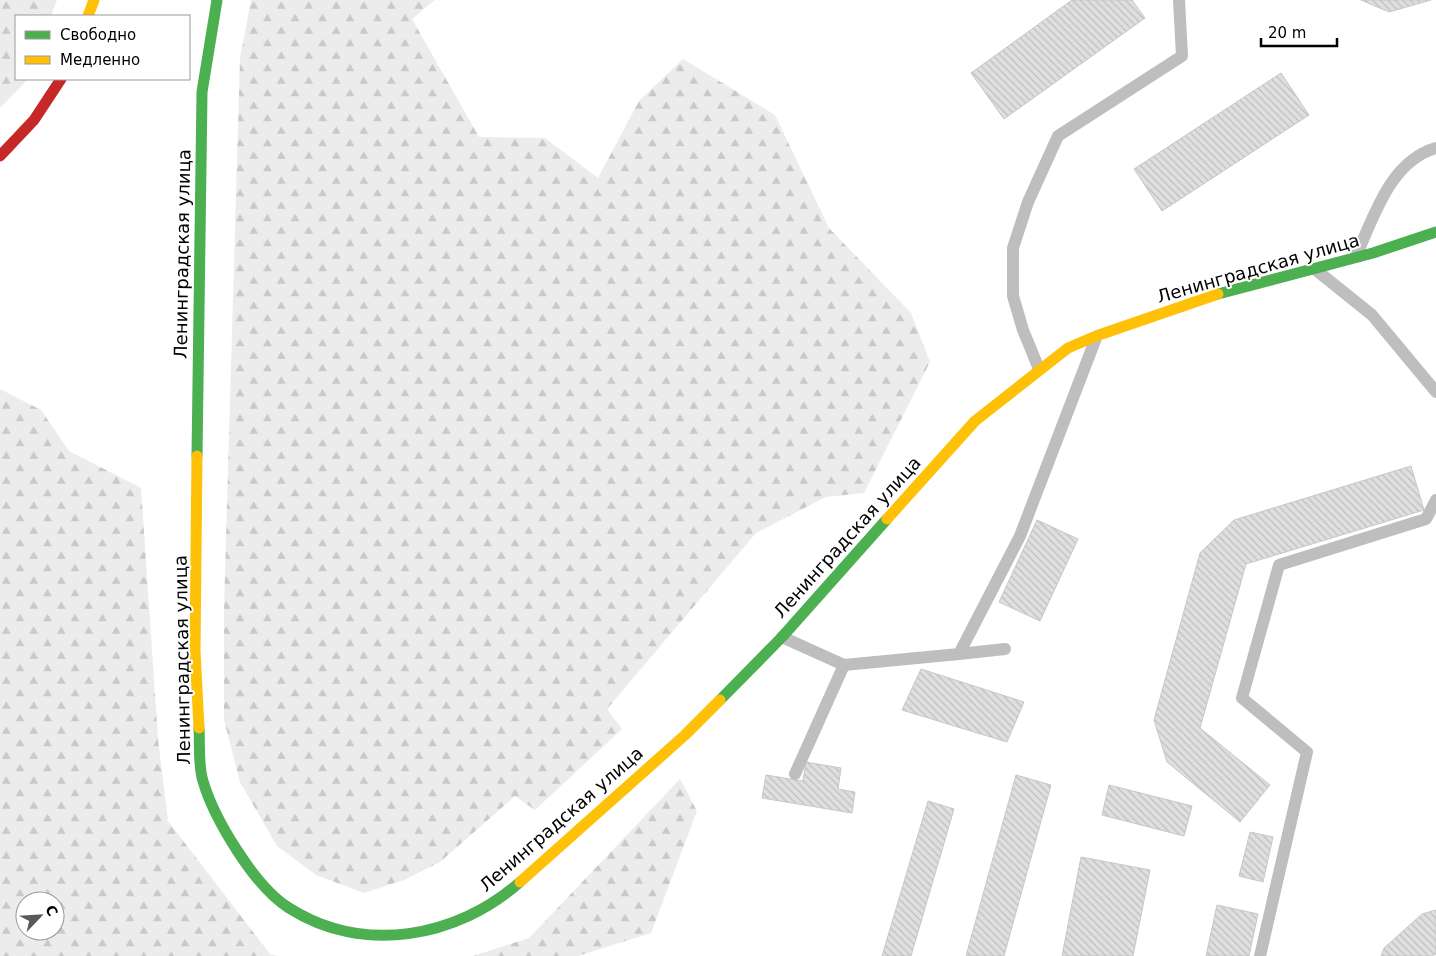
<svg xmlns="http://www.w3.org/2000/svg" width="1436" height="956" viewBox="0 0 1436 956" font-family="'DejaVu Sans',sans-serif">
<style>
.forest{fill:url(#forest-firs);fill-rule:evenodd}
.building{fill:url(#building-back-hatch);stroke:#c7c7c7}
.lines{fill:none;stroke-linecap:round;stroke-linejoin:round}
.lane{stroke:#bebebe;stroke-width:12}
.fast{stroke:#4caf50;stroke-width:11}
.slow{stroke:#ffc107;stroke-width:11}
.jam{stroke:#c62828;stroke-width:11}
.labels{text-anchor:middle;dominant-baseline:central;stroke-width:4;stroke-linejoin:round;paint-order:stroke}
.street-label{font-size:18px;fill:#000;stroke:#fff}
</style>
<defs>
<pattern id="forest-firs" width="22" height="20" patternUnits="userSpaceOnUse" patternTransform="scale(1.25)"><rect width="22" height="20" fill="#ececec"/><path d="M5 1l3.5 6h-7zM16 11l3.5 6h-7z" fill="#c9c9c9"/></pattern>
<pattern id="building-back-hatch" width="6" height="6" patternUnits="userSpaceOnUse" patternTransform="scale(1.25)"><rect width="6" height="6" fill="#dfdfdf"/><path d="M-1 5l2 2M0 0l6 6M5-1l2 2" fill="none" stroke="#bebebe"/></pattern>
</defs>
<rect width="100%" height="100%" fill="#fff"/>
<g class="forest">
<path d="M0 0H57L51 16H16V79H28L0 108Z"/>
<path d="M251 0H435L412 19 479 137 545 138 598 178 639 101 683 59 775 115 829 228 911 313 930 362 864 493 826 497 756 533 607 709 622 729 535 810 515 796 440 862 404 880 364 893 316 875 277 846 240 782 224 720V608L240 58Z"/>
<path d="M0 389 41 410 69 451 141 488 158 739 168 821 270 954 277 956H0ZM25 901H55V931H25Z"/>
<path d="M680 779 697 811 651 933 578 956H473L529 938Z"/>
</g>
<g class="building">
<path d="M1072 0H1132L1145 18 1004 119 971 73Z"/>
<path d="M1361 0H1431L1389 12Z"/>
<path d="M1281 73 1309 115 1162 211 1134 169Z"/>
<path d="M1411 466 1424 510 1246 564 1200 728 1270 785 1240 822 1167 762 1154 720 1200 553 1234 520Z"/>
<path d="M1037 520 1078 539 1040 621 999 602Z"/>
<path d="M921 669 1024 702 1007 742 902 710Z"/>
<path d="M806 762 841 768 838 789 855 792 852 813 762 798 766 775 803 781Z"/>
<path d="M1016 775 1051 785 1004 956H966Z"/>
<path d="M1109 785 1192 806 1184 836 1102 815Z"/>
<path d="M928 801 954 809 911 956H882Z"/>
<path d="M1250 832 1273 837 1263 882 1239 876Z"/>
<path d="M1081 857 1150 870 1133 956H1062Z"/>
<path d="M1217 905 1258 914 1249 956H1206Z"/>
<path d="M1436 910V954L1432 956H1381L1384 948 1422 914Z"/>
</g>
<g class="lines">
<g class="lane">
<path d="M1356 256C1374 217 1390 161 1436 148"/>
<path d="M1316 270 1372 315 1436 392"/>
<path d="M1039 369 1023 330 1013 296V248L1028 202 1058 136 1182 56 1179 0"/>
<path d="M782 637 844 665"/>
<path d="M959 654 1005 649"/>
<path d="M795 774 844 665 959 654 1020 536 1096 338"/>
<path d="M1260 956 1307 752 1242 698 1279 565 1426 519 1436 500"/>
</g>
<g class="fast">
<path d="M1218 294 1373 253 1436 232"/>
<path d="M197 456 202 92 217 0"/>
<path d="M720 700 782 637 887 519"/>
<path d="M199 728C200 745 198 766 203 781 214 819 255 887 289 908 363 955 457 938 520 882"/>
</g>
<g class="slow">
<path d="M88 16 94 0"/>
<path d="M197 456 195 651 199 728"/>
<path d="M887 519 975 421 1068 348 1096 336 1218 294"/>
<path d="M520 882 685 735 720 700"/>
</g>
<path class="jam" d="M0 156 34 120 61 79"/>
</g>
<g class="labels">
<g class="street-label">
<text transform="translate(182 254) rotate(-89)">Ленинградская улица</text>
<text transform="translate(1258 268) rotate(-16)">Ленинградская улица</text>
<text transform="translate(847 537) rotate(-48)">Ленинградская улица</text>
<text transform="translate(182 660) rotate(-91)">Ленинградская улица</text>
<text transform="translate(561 819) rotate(-41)">Ленинградская улица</text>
</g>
</g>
<rect x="15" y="15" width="175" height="65" fill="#ffffff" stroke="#999999"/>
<rect x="25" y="31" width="25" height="8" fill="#4caf50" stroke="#999999"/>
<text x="60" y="40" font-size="15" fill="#000000">Свободно</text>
<rect x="25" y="56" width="25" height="8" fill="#ffc107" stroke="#999999"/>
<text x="60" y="65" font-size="15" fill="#000000">Медленно</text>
<g transform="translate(40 916) rotate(65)"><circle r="24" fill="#ffffff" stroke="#999999"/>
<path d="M0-4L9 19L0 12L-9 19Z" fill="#595959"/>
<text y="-8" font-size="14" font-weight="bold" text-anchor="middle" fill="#000000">С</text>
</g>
<path d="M1261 38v8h76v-8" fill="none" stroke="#000000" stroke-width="2.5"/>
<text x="1268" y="38" font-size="15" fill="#000000" stroke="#ffffff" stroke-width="4" paint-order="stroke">20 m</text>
</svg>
